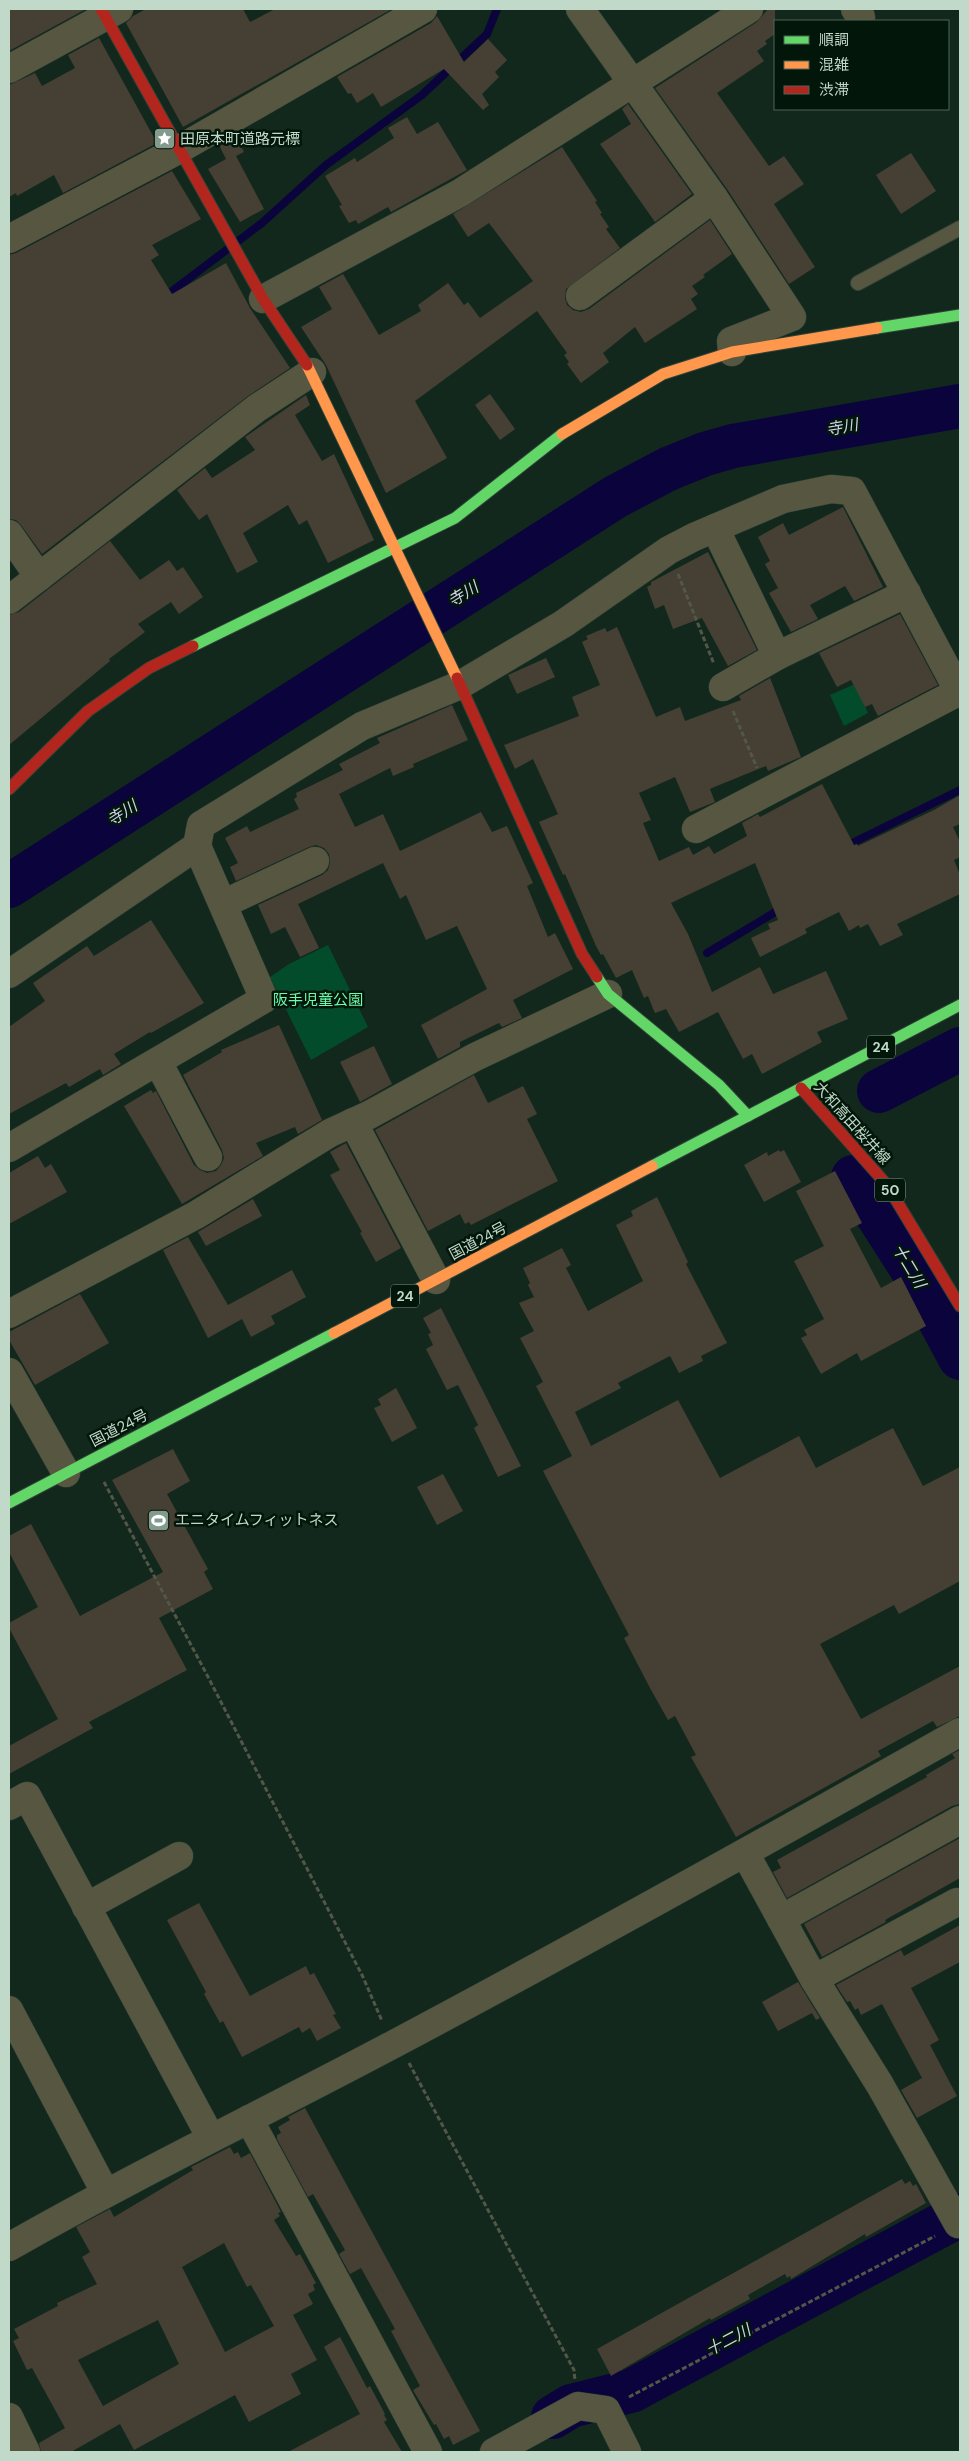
<svg xmlns="http://www.w3.org/2000/svg" width="969" height="2461" viewBox="0 0 969 2461" font-family="'DM Sans','Noto Sans JP',sans-serif">
<style>
.green{fill:#024c2c}
.lines{fill:none;stroke-linecap:round;stroke-linejoin:round}
.stream{stroke:#0b043c;stroke-width:8}
.river{stroke:#0b043c;stroke-width:44}
.building{fill:#463f34;fill-rule:evenodd}
.lane-casing{stroke:#304338;stroke-width:16}
.street-casing{stroke:#304338;stroke-width:29}
.fast-casing{stroke:#304338;stroke-width:13}
.slow-casing{stroke:#304338;stroke-width:13}
.jam-casing{stroke:#304338;stroke-width:13}
.path{stroke:#525747;stroke-width:3;stroke-dasharray:5 2.5;stroke-linecap:butt}
.lane{stroke:#575741;stroke-width:14}
.street{stroke:#575741;stroke-width:28}
.fast{stroke:#63d668;stroke-width:11}
.slow{stroke:#ff974d;stroke-width:11}
.jam{stroke:#b3261e;stroke-width:11}
.labels{text-anchor:middle;dominant-baseline:central;stroke-width:5;stroke-linejoin:round;paint-order:stroke}
.shield{fill:#03160a;stroke:#879e8f;stroke-width:1}
.shield-label{font-size:14px;font-weight:bold;fill:#c0d9c8}
.poi-label{font-size:15px;fill:#c0d9c8;stroke:#03160a;text-anchor:start}
.park-label{font-size:15px;fill:#6cfcab;stroke:#03160a}
.street-label{font-size:15px;fill:#c0d9c8;stroke:#03160a}
.water-label{font-size:16px;font-style:italic;fill:#cdd2ea;stroke:#03160a}
</style>
<rect width="100%" height="100%" fill="#12281d"/>
<g class="green">
<path d="M855 684 868 713 844 726 830 695Z"/>
<path d="M328 945 368 1027 311 1060 270 977 289 964Z"/>
</g>
<g class="lines">
<g class="stream">
<path d="M163 298 262 223 326 165 422 95 487 34 497 9"/>
<path d="M844 847 960 790"/>
<path d="M707 953 782 908"/>
</g>
<g class="river">
<path d="M9 886 615 497 668 469 705 454 733 446 960 406"/>
<path d="M879 1091 960 1049"/>
<path d="M853 1177 915 1274 960 1358"/>
<path d="M553 2417 571 2406 631 2391 960 2215"/>
</g>
</g>
<g class="building">
<path d="M9 9H86L9 51Z"/>
<path d="M146 9H243L250 22 275 9H392L183 127 126 23 133 16Z"/>
<path d="M768 9H775V34L765 41 767 44 757 51 764 61 717 93 769 166 784 156 804 184 774 204 815 267 789 284 727 189 655 88 757 22Z"/>
<path d="M437 16 464 62 488 39 507 60 495 72 499 77 482 94 489 105 483 110 444 69 381 107 373 93 357 103 351 93 348 94 337 77 431 23Z"/>
<path d="M99 38 157 143 63 193 54 175 17 196 16 193 9 197V85L35 73 42 86 75 68 68 55Z"/>
<path d="M628 104 692 194 655 222 600 144 631 124 622 109Z"/>
<path d="M407 117 417 134 438 122 467 170 391 212 388 207 358 224 356 220 349 223 339 206 342 205 325 176 355 158 357 162 394 138 388 128Z"/>
<path d="M235 135 244 152 236 156 264 209 240 222 208 169 226 159 219 145Z"/>
<path d="M562 147 597 201 595 202 602 213 600 214 609 227 606 229 620 248 566 289 565 298 567 305 573 310 581 312 589 309 710 220 732 254 703 275 705 277 692 286 698 294 691 299 697 309 645 343 635 327 603 353 609 362 581 383 567 364 569 362 564 355 567 353 537 311 415 401 447 458 386 493 326 365 301 327 332 309 319 287 343 274 379 335 421 311 418 305 448 283 464 305 468 302 480 318 533 281 489 223 468 237 453 214Z"/>
<path d="M911 153 936 191 901 214 876 175Z"/>
<path d="M172 171 201 219 152 245 159 255 151 260 172 294 226 263 250 308 290 368 248 396 42 554 21 525 16 520 9 519V255L16 253Z"/>
<path d="M490 394 515 429 500 440 475 405Z"/>
<path d="M306 395 310 405 295 415 322 461 334 454 374 540 328 563 307 520 299 525 288 505 243 533 258 562 237 573 207 514 199 520 177 490 205 468 212 478 255 450 245 437Z"/>
<path d="M843 507 883 587 854 601 845 586 810 605 818 619 791 632 769 593 778 588 765 564 770 561 758 537 783 523 789 535Z"/>
<path d="M110 541 140 580 169 560 177 571 183 567 203 597 179 614 171 602 138 624 145 632 109 659 110 661 9 745V615L19 612Z"/>
<path d="M708 552 757 650 728 666 702 618 673 629 664 605 655 609 647 587 651 585V582Z"/>
<path d="M900 614 938 685 878 716 872 704 865 707 851 680 837 687 819 653Z"/>
<path d="M617 627 656 717 680 707 685 721 741 700 739 696 770 678 801 757 768 771 766 766 712 788 710 789 715 802 690 812 675 777 639 793 651 820 643 823 659 861 689 847 693 855 709 846 714 854 747 836 742 823 758 814 760 817 822 784 854 845 857 844 858 846 934 810 960 795V824L953 827 960 842V857L954 860 960 875V894L897 924 903 935 880 946 868 924 860 928 859 925 849 931 839 912 805 929 807 933 760 957 751 938 770 929 768 924 778 920 755 863 671 903 688 934 712 992 760 967 773 994 826 971 848 1019 817 1032 822 1042 762 1074 752 1054 743 1059 718 1012 679 1032 666 1009 655 1013 654 1011 648 996 644 998 632 970 616 978 603 954 601 955 596 946 565 874 563 875 539 822 558 814 533 759 515 769 504 745 579 716 572 697 600 685 582 642 588 639 586 636 605 628 607 632Z"/>
<path d="M546 658 555 677 517 694 508 675Z"/>
<path d="M452 705 468 740 413 764 414 767 393 776 390 768 339 794 355 827 383 814 400 851 481 812 492 832 507 826 533 883 527 886 548 937 555 933 573 969 513 1000 522 1018 502 1027 499 1023 460 1042V1047L438 1059 421 1025 487 989 457 926 426 940 406 895 400 899 383 863 298 904 319 948 300 957 285 927 271 934 258 905 322 875 328 870 330 863 329 854 324 848 316 845 309 847 236 881 230 867 238 863 225 838 247 826 250 832 299 809 294 799 297 797 296 793 343 770 339 764 380 743 377 738Z"/>
<path d="M151 920 204 1003 151 1033 150 1032 114 1054 121 1064 103 1075 100 1069 69 1087 66 1083 9 1114V1027L45 1001 33 983 87 946 94 956Z"/>
<path d="M279 1025 322 1120 298 1134 295 1127 256 1143 263 1156 182 1204 124 1106 151 1090 153 1093 156 1091 194 1165 200 1170 207 1173 216 1171 221 1165 224 1158 222 1150 183 1075 222 1052 221 1050Z"/>
<path d="M374 1046 392 1084 360 1102 340 1062Z"/>
<path d="M474 1075 488 1103 523 1086 537 1114 527 1119 558 1181 471 1225 469 1222 465 1224 460 1214 428 1231 375 1130Z"/>
<path d="M346 1143 401 1248 376 1262 360 1233 362 1232 330 1175 340 1170 330 1152Z"/>
<path d="M779 1150 780 1152 784 1150 801 1182 764 1202 744 1165 767 1152 768 1156Z"/>
<path d="M38 1156 45 1168 51 1164 67 1192 9 1224V1173Z"/>
<path d="M835 1171 862 1223 850 1229 881 1288 901 1277 926 1326 861 1361 857 1353 821 1374 801 1338 807 1335 804 1330 824 1319 794 1261 824 1246 796 1191Z"/>
<path d="M657 1197 688 1262 686 1264 727 1343 701 1356 703 1361 679 1373 670 1356 618 1383 621 1388 575 1412 591 1446 678 1400 720 1478 799 1436 816 1468 893 1428 923 1486 960 1467V1581L899 1614 894 1605 820 1644 861 1719 960 1666V1716L937 1727 933 1721 878 1751 881 1756 736 1837 691 1757 696 1755 675 1716 668 1720 650 1688 624 1638 629 1635 543 1471 572 1456 536 1386 543 1382 520 1338 534 1331 519 1303 534 1297 528 1285 530 1283 523 1268 562 1248 571 1265 566 1268 588 1311 643 1281 616 1225 633 1216 631 1211Z"/>
<path d="M253 1199 262 1216 206 1246 198 1232Z"/>
<path d="M188 1237 228 1305 292 1270 306 1297 271 1316 275 1324 251 1337 242 1319 208 1338 163 1250Z"/>
<path d="M80 1294 109 1343 35 1385 9 1340V1332Z"/>
<path d="M441 1308 521 1466 498 1477 474 1428 478 1425 458 1385 447 1390 426 1349 433 1345 428 1334 431 1333 423 1318Z"/>
<path d="M396 1388 417 1428 392 1442 374 1408 381 1405 378 1399Z"/>
<path d="M173 1449 190 1481 167 1494 208 1569 204 1572 213 1589 159 1618 187 1670 89 1722 93 1728 9 1774V1746L58 1719 9 1628V1623L38 1607 9 1552V1536L31 1524 80 1616 163 1572 112 1480Z"/>
<path d="M443 1474 463 1511 437 1525 417 1487Z"/>
<path d="M960 1750V1804L952 1806 787 1898 773 1872 781 1868 777 1860 927 1777 926 1775 955 1758 952 1754Z"/>
<path d="M960 1838V1878L885 1920 886 1922 822 1957 804 1924Z"/>
<path d="M199 1903 250 1996 306 1966 310 1975 314 1973 336 2014 333 2015 341 2028 317 2041 310 2028 302 2033 299 2027 242 2057 223 2021 220 2023 204 1994 206 1992 167 1920Z"/>
<path d="M960 1925V1962L911 1988 939 2040 930 2045 957 2096 917 2118 901 2090 922 2078 882 2004 861 2015 858 2008 855 2010 850 2001 847 2002 836 1985 901 1950 904 1956Z"/>
<path d="M798 1982 820 2018 816 2020 812 2013 778 2031 762 2002Z"/>
<path d="M305 2108 480 2431 453 2445 449 2436 444 2439 436 2424 434 2425 413 2390 420 2386 391 2331 395 2329 361 2268 350 2274 339 2254 345 2250 313 2194 308 2197 277 2139V2135L281 2133 278 2127 290 2120 288 2117Z"/>
<path d="M230 2147 234 2154 238 2152 241 2158 250 2153 281 2212 278 2213 280 2216 274 2220 296 2256 300 2254 316 2283 313 2285 315 2290 308 2294 313 2304 293 2315 317 2360 291 2374 301 2394 249 2422 235 2395 134 2450 120 2424 71 2452H41L39 2443 65 2428 32 2368 27 2370 13 2341 19 2338 14 2329 58 2306 57 2303 97 2284 82 2257 90 2252 76 2227 110 2209 114 2217 193 2170 191 2167ZM224 2243 247 2287 251 2285 274 2326 225 2352 182 2267ZM158 2320 179 2364 103 2406 78 2360Z"/>
<path d="M902 2179 905 2184 910 2181 913 2186 916 2184 926 2203 866 2237 865 2234 791 2279 790 2276 787 2278 785 2274 748 2295 750 2299 711 2320 710 2318 611 2376 597 2349Z"/>
<path d="M340 2337 367 2388 370 2386 385 2414 384 2415 387 2420 384 2422 402 2452H288L360 2414 324 2347Z"/>
</g>
<g class="lines">
<defs>
<path id="lane" d="M858 283 960 228"/>
<g id="street">
<path d="M580 9 714 198 792 317 731 341 732 352"/>
<path d="M855 9 861 17"/>
<path d="M9 69 119 9"/>
<path d="M9 239 178 150 423 9"/>
<path d="M580 296 714 198"/>
<path d="M263 299 460 193 749 9"/>
<path d="M715 528 777 656"/>
<path d="M9 534 39 577"/>
<path d="M9 600 257 408 312 372"/>
<path d="M723 687 777 656 907 593"/>
<path d="M696 829 960 691"/>
<path d="M197 846 201 825 362 726 460 685 563 624 669 550 694 537 783 499 831 489 852 491 960 694"/>
<path d="M223 904 315 861"/>
<path d="M9 974 197 846 264 999 9 1148"/>
<path d="M158 1062 208 1157"/>
<path d="M353 1122 436 1280"/>
<path d="M9 1314 196 1215 330 1133 369 1115 475 1057 608 994"/>
<path d="M9 1372 66 1473"/>
<path d="M9 1806 27 1796 211 2138"/>
<path d="M745 1853 814 1979 880 2085 958 2224"/>
<path d="M86 1907 179 1856"/>
<path d="M781 1919 960 1820"/>
<path d="M814 1979 957 1902"/>
<path d="M9 2010 105 2192"/>
<path d="M249 2119 428 2452"/>
<path d="M9 2247C135 2175 266 2112 394 2044 584 1943 772 1838 960 1732"/>
<path d="M9 2417 26 2452"/>
<path d="M494 2452 578 2406 606 2410 627 2452"/>
</g>
<g id="fast">
<path d="M877 328 960 315"/>
<path d="M193 646 455 518 562 434"/>
<path d="M597 977 608 994 719 1085 748 1116"/>
<path d="M652 1166 960 1005"/>
<path d="M9 1503 334 1333"/>
</g>
<g id="slow">
<path d="M307 365 457 678"/>
<path d="M562 434 663 374 732 352 877 328"/>
<path d="M334 1333 652 1166"/>
</g>
<g id="jam">
<path d="M101 9 263 299 307 365"/>
<path d="M457 678 582 954 597 977"/>
<path d="M9 789 88 711 149 668 193 646"/>
<path d="M801 1088 887 1185 960 1306"/>
</g>
</defs>
<use href="#lane" class="lane-casing"/>
<use href="#street" class="street-casing"/>
<use href="#fast" class="fast-casing"/>
<use href="#slow" class="slow-casing"/>
<use href="#jam" class="jam-casing"/>
<g class="path">
<path d="M678 574 714 664"/>
<path d="M733 711 757 768"/>
<path d="M104 1482 206 1673 363 1977 382 2021"/>
<path d="M409 2063 574 2370 575 2381"/>
<path d="M629 2397 935 2236"/>
</g>
<use href="#lane" class="lane"/>
<use href="#street" class="street"/>
<use href="#fast" class="fast"/>
<use href="#slow" class="slow"/>
<use href="#jam" class="jam"/>
</g>
<defs>
<symbol id="sight-square" viewBox="-11 -11 22 22"><rect x="-9" y="-9" width="18" height="18" rx="4" fill="#839b8c" stroke="#03160a"/><path d="M0-6L1.8-2.2L6-1.7L2.9 1.2L3.7 5.4L0 3.3L-3.7 5.4L-2.9 1.2L-6-1.7L-1.8-2.2Z" fill="#fff"/></symbol>
<symbol id="stadium-square" viewBox="-11 -11 22 22"><rect x="-9" y="-9" width="18" height="18" rx="4" fill="#839b8c" stroke="#03160a"/><path d="M0-5a6.5 5 0 1 0 0 10a6.5 5 0 1 0 0-10ZM-3.5-1.8h7v3.6h-7Z" fill="#fff"/></symbol>
</defs>
<g fill-rule="evenodd">
<use href="#sight-square" x="152" y="126" width="25" height="25"/>
<use href="#stadium-square" x="146" y="1508" width="25" height="25"/>
</g>
<g class="labels">
<g class="shield">
<rect x="867" y="1035.5" width="28" height="23" rx="4"/>
<rect x="875" y="1178.5" width="30" height="23" rx="4"/>
<rect x="391" y="1284.5" width="28" height="23" rx="4"/>
</g>
<g class="shield-label">
<text x="881" y="1047">24</text>
<text x="890" y="1190">50</text>
<text x="405" y="1296">24</text>
</g>
<g class="poi-label">
<text x="180" y="139">田原本町道路元標</text>
<text x="175" y="1520">エニタイムフィットネス</text>
</g>
<g class="park-label">
<text x="318" y="1000">阪手児童公園</text>
</g>
<g class="street-label">
<text transform="translate(852 1123) rotate(48)">大和高田桜井線</text>
<text transform="translate(478 1241) rotate(-28)">国道24号</text>
<text transform="translate(119 1428) rotate(-27)">国道24号</text>
</g>
<g class="water-label">
<text transform="translate(842 427) rotate(-10)">寺川</text>
<text transform="translate(463 594) rotate(-32)">寺川</text>
<text transform="translate(122 813) rotate(-33)">寺川</text>
<text transform="translate(909 1266) rotate(59)">十二川</text>
<text transform="translate(728 2340) rotate(-28)">十二川</text>
</g>
</g>
<rect width="969" height="2461" fill="none" stroke="#c0d9c8" stroke-width="20"/>
<rect x="774" y="20" width="175" height="90" fill="#03160a" stroke="#4f6456"/>
<rect x="784" y="36" width="25" height="8" fill="#63d668" stroke="#4f6456"/>
<text x="819" y="45" font-size="15" fill="#c0d9c8">順調</text>
<rect x="784" y="61" width="25" height="8" fill="#ff974d" stroke="#4f6456"/>
<text x="819" y="70" font-size="15" fill="#c0d9c8">混雑</text>
<rect x="784" y="86" width="25" height="8" fill="#b3261e" stroke="#4f6456"/>
<text x="819" y="95" font-size="15" fill="#c0d9c8">渋滞</text>
</svg>
